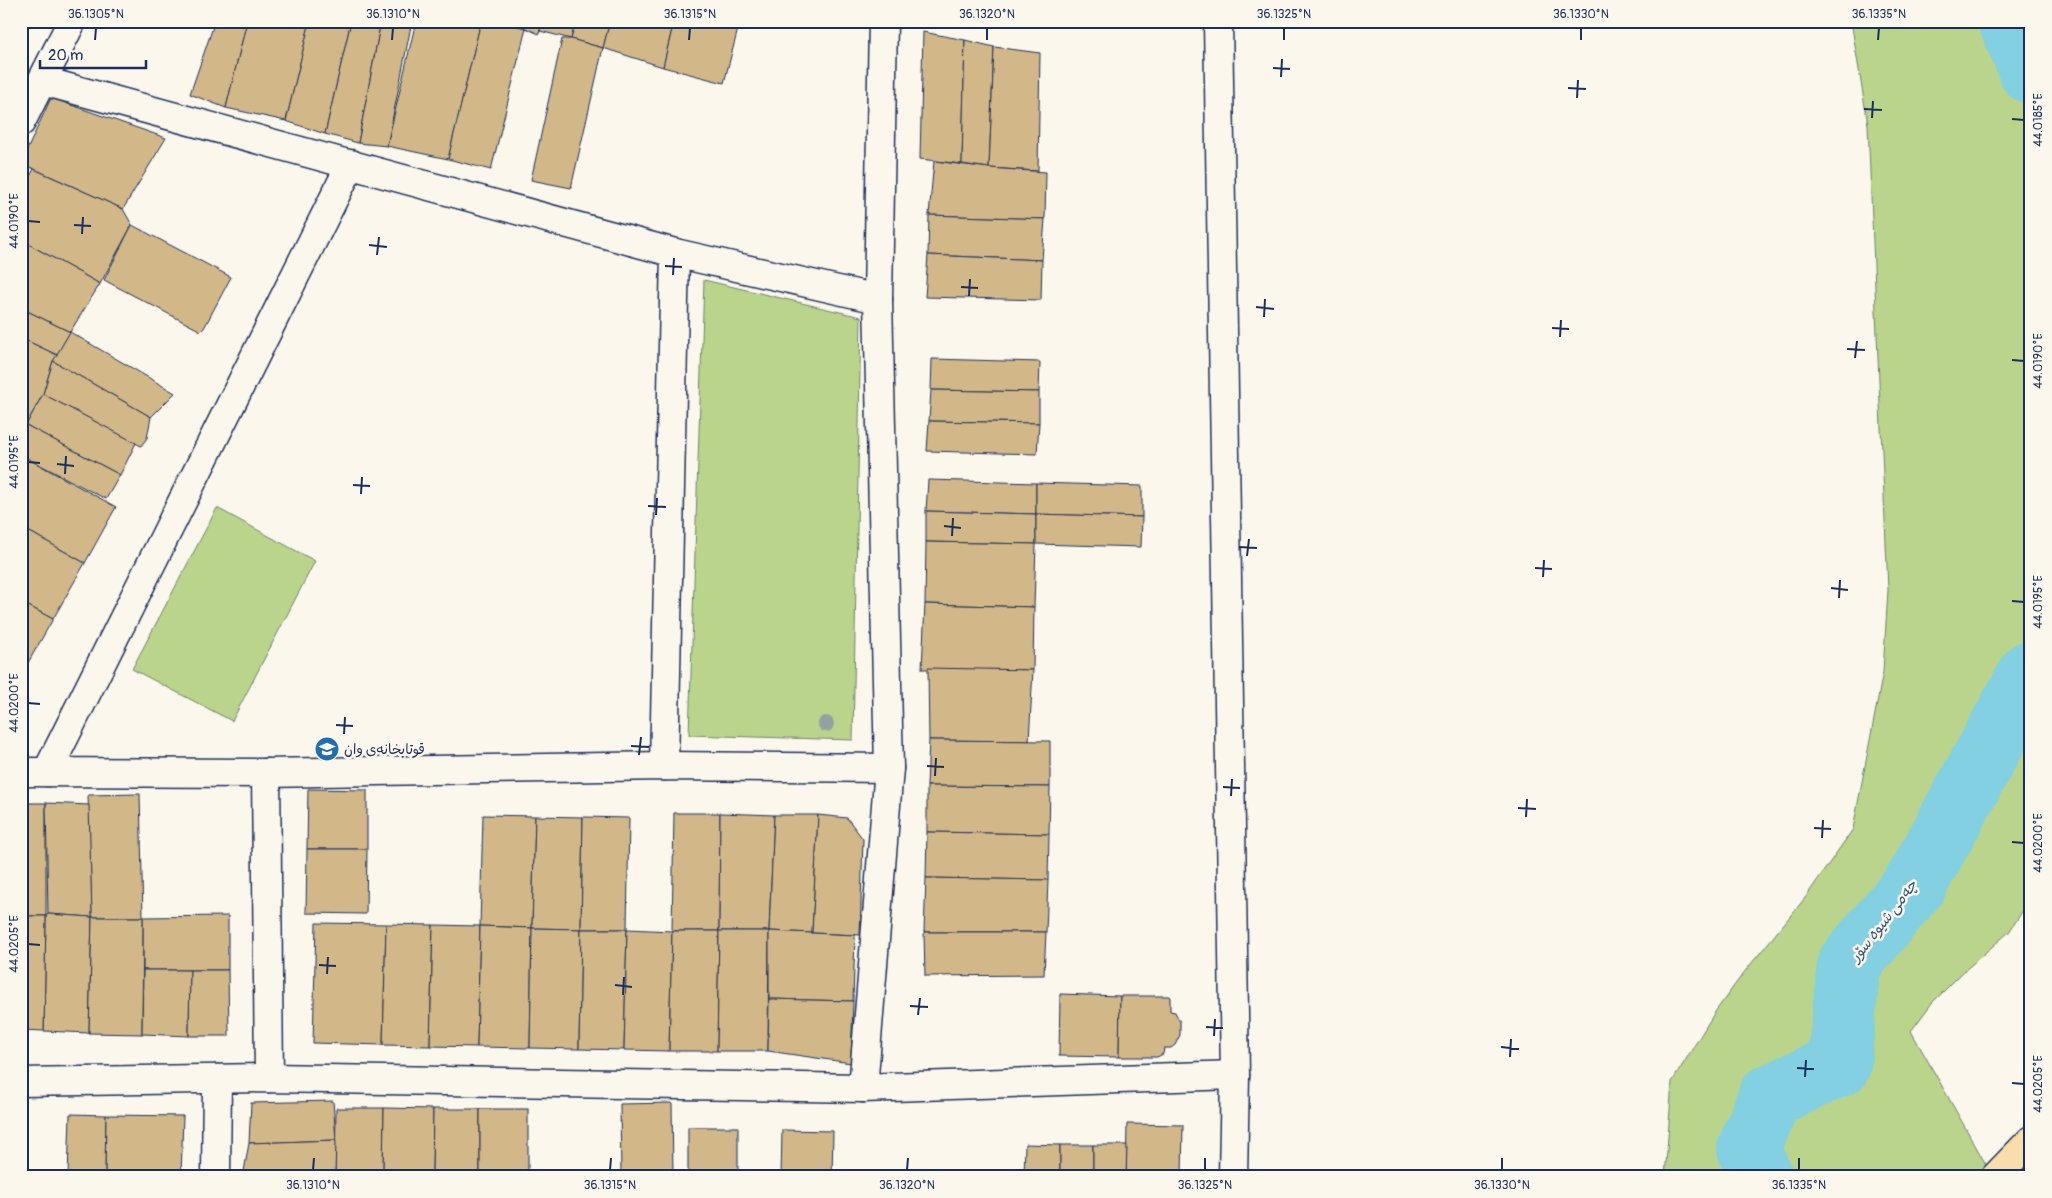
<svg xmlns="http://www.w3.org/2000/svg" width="2052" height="1198" viewBox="0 0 2052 1198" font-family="Pangolin,'Playpen Sans Arabic',sans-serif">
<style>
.green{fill:#bbd48b;stroke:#6b8274}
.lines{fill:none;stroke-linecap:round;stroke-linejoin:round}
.river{stroke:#82d0e1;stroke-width:64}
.building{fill:#d2b888;stroke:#1b2f5e}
.minor-casing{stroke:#1b2f5e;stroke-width:31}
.motorway-casing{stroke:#1b2f5e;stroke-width:31}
.minor{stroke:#fbf7ec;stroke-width:28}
.motorway{stroke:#f9ddab;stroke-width:28}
.tree{fill:#96a0a4}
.ticks{fill:none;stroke:#1b2f5e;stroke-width:2}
.labels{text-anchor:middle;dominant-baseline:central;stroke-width:5;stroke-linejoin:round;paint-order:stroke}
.poi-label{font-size:14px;fill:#1b2f5e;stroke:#fbf7ec;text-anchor:start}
.water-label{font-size:15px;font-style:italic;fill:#35577f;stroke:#fbf7ec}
.neatline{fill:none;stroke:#1b2f5e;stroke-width:2}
.ticks-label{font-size:12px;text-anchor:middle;fill:#1b2f5e}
</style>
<rect width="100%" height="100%" fill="#fbf7ec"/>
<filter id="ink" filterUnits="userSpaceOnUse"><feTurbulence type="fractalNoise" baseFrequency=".02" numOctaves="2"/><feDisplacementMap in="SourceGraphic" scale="10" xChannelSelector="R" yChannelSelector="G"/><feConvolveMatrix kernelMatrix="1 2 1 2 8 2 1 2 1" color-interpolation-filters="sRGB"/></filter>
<g filter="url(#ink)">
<g class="green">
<path d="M1851 21H2031V898L2009 932 1963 972 1932 1003 1911 1031 1993 1177H1665L1672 1082 1715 1012 1742 975 1805 898 1853 829 1883 672 1888 590 1868 125Z"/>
<path d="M704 280 861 317 853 740 689 735Z"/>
<path d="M217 508 315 561 232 721 132 669Z"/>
</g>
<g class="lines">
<g class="river">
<path d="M2010 21 2031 72"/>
<path d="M1761 1177 1749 1149 1770 1096 1839 1065 1849 964 1916 883 2031 672"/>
</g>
</g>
<g class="building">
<path d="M215 21H247L226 108 190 94Z"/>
<path d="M247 21H310L286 121 226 108Z"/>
<path d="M310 21H351L325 134 286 121Z"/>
<path d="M351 21H381L358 143 325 134Z"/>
<path d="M381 21H412L387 146 358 143Z"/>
<path d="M416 21H481L448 159 387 146Z"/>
<path d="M481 21H496L526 28 491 170 448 159Z"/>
<path d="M510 21H542L539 34Z"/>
<path d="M542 21H576L571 39 540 31Z"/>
<path d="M576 21H610L603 48 571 39Z"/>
<path d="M610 21H674L663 67 603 48Z"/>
<path d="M674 21H740L724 83 663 67Z"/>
<path d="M923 32 965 40 962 164 920 159Z"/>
<path d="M562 39H571L603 48 571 188 531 180Z"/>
<path d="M965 40 994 47 989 168 962 164Z"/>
<path d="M994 47 1040 53 1038 171 989 168Z"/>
<path d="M51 98 166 138 123 209 21 163Z"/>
<path d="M934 161 989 168 1046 172 1045 219 929 215Z"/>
<path d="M34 169 123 209 132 225 100 284 21 240V192Z"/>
<path d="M929 215 1045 219 1042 260 928 255Z"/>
<path d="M132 225 231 277 204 328 201 331 104 280Z"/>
<path d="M21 240 100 284 70 332 21 308Z"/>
<path d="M928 255 1042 260 1041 300 925 297Z"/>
<path d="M21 308 70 332 57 355 21 338Z"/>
<path d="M70 332 175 393 151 417 53 361Z"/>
<path d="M21 338 57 355 53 361 43 394 26 425 21 422Z"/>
<path d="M932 359 1040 362 1039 392 931 390Z"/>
<path d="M53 361 151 417 147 438 141 446 43 394Z"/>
<path d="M931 390 1039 392V423L929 421Z"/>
<path d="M43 394 136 443 120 475 26 425Z"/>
<path d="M929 421 1039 423 1037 454 927 451Z"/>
<path d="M26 425 120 475 106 499 21 455V435Z"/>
<path d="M21 455 116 507 85 563 21 527Z"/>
<path d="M928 480 1036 483V514L926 511Z"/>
<path d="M1036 483 1142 486V517L1036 514Z"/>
<path d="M926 511 1036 514V544L926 542Z"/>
<path d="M1036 514 1142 517 1141 547 1036 544Z"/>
<path d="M21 527 85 563 53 619 21 602Z"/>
<path d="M926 542 1036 544 1034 607 925 604Z"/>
<path d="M21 602 53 619 21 675Z"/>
<path d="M925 604 1034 607 1033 670 922 669Z"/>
<path d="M928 668 1033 670 1029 741 929 740Z"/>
<path d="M929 740 1050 741V787L927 786Z"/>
<path d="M927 786 1050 787 1049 834 927 832Z"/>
<path d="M308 789 367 790V849H307Z"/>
<path d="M140 794 143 917H92L88 795Z"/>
<rect x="21" y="803" width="25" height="113"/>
<path d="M46 803 89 805 92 917 48 914Z"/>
<path d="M674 813H720L719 931H672Z"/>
<path d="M720 813 774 815 769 931H719Z"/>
<path d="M483 815 535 816 532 928 480 926Z"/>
<path d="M774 815H818L812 933 769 931Z"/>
<path d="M818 815 847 818 863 839 860 935 812 933Z"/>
<path d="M535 816 583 817 581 929 532 928Z"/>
<path d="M583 817 629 818 627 929H581Z"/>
<path d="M927 832 1049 834 1048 880 926 878Z"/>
<path d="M307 849H367L366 914 306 913Z"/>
<path d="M926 878 1048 880 1046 932H924Z"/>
<path d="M48 914 92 917 89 1033 44 1031 46 916Z"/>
<path d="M21 916H46L44 1031 21 1030Z"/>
<path d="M228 916V970H143V917Z"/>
<path d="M92 917H143L142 1034 89 1033Z"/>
<path d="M316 923 386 924 383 1045 313 1043Z"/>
<path d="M386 924 433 925 430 1046 383 1045Z"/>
<path d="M433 925 480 926 477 1047 430 1046Z"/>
<path d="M480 926 532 928 530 1048 477 1047Z"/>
<path d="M532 928 581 929 579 1049 530 1048Z"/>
<path d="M581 929H627L624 1050 579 1049Z"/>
<path d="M627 929 672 931 669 1051 624 1050Z"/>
<path d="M672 931H719L717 1051H669Z"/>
<path d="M719 931H769L768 1051H717Z"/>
<path d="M769 931 855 935 853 1001 769 999Z"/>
<path d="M924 932H1046L1044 975 925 976Z"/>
<path d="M143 970H190L189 1036 142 1034Z"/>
<path d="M190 970H228L229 1036H189Z"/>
<path d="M1060 994 1120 996 1119 1057 1059 1056Z"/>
<path d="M1120 996H1170V1011L1175 1012 1180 1022V1035L1175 1045 1171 1048H1164L1163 1054 1157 1057H1119Z"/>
<path d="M769 999 853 1001 851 1063 768 1051Z"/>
<path d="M333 1101 336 1140 249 1143 251 1103Z"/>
<path d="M672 1103 673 1177H621L620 1104Z"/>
<path d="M336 1108H384L383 1177H335Z"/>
<path d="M384 1108 433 1109 432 1177H383Z"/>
<path d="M433 1109H480V1177H432Z"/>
<rect x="480" y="1109" width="48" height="68"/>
<path d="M70 1114 106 1115 105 1177H68Z"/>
<path d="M106 1115 183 1116 181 1177H105Z"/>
<path d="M1127 1124 1183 1125 1182 1177H1126Z"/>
<rect x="688" y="1127" width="50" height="50"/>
<path d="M782 1130 833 1131 832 1177H781Z"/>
<path d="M336 1140 335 1177H243L249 1143Z"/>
<path d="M1025 1144 1060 1145V1177H1024Z"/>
<rect x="1060" y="1145" width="33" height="32"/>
<path d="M1093 1145H1127L1126 1177H1093Z"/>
</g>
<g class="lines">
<defs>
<g id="minor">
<path d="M1218 21 1235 1075 1233 1177"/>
<path d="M43 81 675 253 878 299"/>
<path d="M21 122 72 21"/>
<path d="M664 766 675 253"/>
<path d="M21 772 266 773 664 766 889 768"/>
<path d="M47 772 351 164"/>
<path d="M266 773 269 1078"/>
<path d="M21 1082 269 1078 863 1088 1235 1075"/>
<path d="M863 1088 889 768 878 299 883 21"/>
<path d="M216 1177 217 1079"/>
</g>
<path id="motorway" d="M1995 1177 2031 1140"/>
</defs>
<use href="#minor" class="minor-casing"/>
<use href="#motorway" class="motorway-casing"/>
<use href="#minor" class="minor"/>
<use href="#motorway" class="motorway"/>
</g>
<circle class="tree" cx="826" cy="724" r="8"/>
</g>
<path class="ticks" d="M95 40 96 28M392 40 393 28M689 40 690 28M987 40V28M1284 40V28M1581 40V28M1878 40 1879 28M1273 68 1290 69M1281 77 1282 59M1568 88 1586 89M1577 98 1578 80M1864 109 1882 110M1872 118 1873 101M2012 119 2024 120M28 221 40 222M74 225 91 226M82 234 83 217M369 245 387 247M377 255 379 237M665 266 682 267M673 275 674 258M961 287 978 288M969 296 970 279M1256 307 1274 309M1264 317 1265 299M1552 328 1569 329M1560 337 1561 320M1847 349 1865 350M1855 358 1857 341M2012 360 2024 361M28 462 40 463M57 464 74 466M65 474 66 456M353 485 370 486M361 494 362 477M648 506 666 507M656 515 657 498M944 526 961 528M952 536 953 518M1239 547 1257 548M1247 556 1249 539M1535 568 1552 569M1543 577 1544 560M1831 588 1848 590M1839 598 1840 580M2012 601 2024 602M28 703 40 704M336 725 353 726M344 734 345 717M631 746 649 747M639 755 641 737M927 766 944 767M935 776 936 758M1223 787 1240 788M1231 796 1232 779M1518 808 1536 809M1526 817 1527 799M1814 828 1831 829M1822 838 1823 820M2012 842 2024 843M28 944 40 945M319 965 336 966M327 974 328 957M615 985 632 987M623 995 624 977M910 1006 928 1007M918 1015 920 998M1206 1027 1223 1028M1214 1036 1215 1019M1501 1047 1519 1049M1510 1057 1511 1039M1797 1068 1814 1069M1805 1077 1806 1060M2012 1083 2024 1084M313 1170 314 1158M610 1170 611 1158M907 1170 908 1158M1205 1170V1158M1502 1170V1158M1799 1170V1158"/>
<defs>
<symbol id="school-disc" viewBox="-11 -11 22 22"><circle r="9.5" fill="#1f6fb2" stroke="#fbf7ec"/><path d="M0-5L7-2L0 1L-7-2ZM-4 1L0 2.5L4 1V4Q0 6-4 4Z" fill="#fff"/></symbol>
</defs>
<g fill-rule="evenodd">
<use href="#school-disc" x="313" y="735" width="28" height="28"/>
</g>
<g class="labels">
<g class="poi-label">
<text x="344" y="749">قوتابخانەی وان</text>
</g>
<g class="water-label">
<text transform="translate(1884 921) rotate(-52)">چەمی شیوە سۆر</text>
</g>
</g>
<rect width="2052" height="1198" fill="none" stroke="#fbf7ec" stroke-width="55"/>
<path d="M40 60v8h106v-8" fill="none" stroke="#1b2f5e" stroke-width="2.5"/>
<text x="48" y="60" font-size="15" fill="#1b2f5e" stroke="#fbf7ec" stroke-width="4" paint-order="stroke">20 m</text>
<rect x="28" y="28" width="1996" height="1142" class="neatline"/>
<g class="ticks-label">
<text x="96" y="18">36.1305°N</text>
<text x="393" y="18">36.1310°N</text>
<text x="690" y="18">36.1315°N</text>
<text x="987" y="18">36.1320°N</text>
<text x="1284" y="18">36.1325°N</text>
<text x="1581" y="18">36.1330°N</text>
<text x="1879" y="18">36.1335°N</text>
<text transform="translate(2038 120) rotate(-90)" y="4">44.0185°E</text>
<text transform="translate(14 221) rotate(-90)" y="4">44.0190°E</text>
<text transform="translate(2038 361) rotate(-90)" y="4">44.0190°E</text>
<text transform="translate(14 462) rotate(-90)" y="4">44.0195°E</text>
<text transform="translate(2038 602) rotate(-90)" y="4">44.0195°E</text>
<text transform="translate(14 703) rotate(-90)" y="4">44.0200°E</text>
<text transform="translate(2038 843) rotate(-90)" y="4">44.0200°E</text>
<text transform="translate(14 944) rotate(-90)" y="4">44.0205°E</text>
<text transform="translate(2038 1084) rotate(-90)" y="4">44.0205°E</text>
<text x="313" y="1189">36.1310°N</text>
<text x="610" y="1189">36.1315°N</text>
<text x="907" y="1189">36.1320°N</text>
<text x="1205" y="1189">36.1325°N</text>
<text x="1502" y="1189">36.1330°N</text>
<text x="1799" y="1189">36.1335°N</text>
</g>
</svg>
